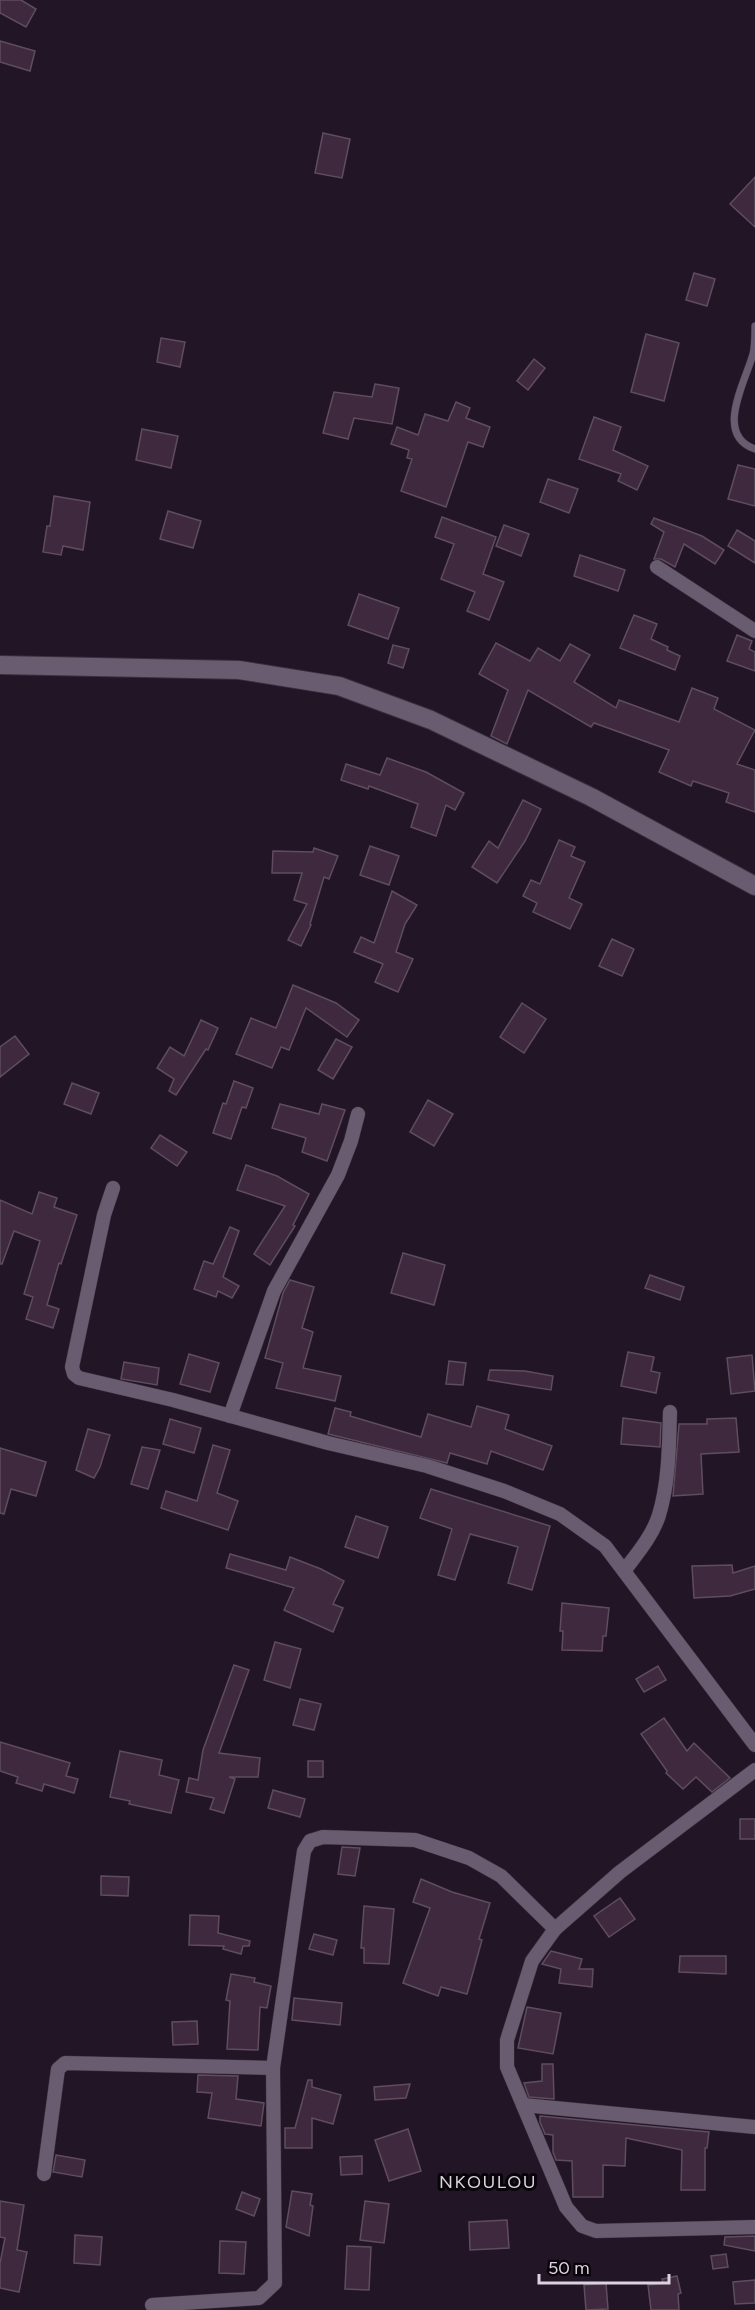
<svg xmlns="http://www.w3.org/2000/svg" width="755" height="2310" viewBox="0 0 755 2310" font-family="Figtree,sans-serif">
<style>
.building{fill:#3f293f;stroke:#5f4d5f;stroke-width:1.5}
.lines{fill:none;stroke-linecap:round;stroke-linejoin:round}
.lane-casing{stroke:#39303d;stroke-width:8}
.street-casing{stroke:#39303d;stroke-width:15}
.secondary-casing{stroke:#39303d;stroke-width:20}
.lane{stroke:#695b70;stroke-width:7}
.street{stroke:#695b70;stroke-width:14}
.secondary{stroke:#695b70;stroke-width:18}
.labels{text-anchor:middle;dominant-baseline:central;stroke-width:6;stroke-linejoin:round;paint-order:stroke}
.quarter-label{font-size:18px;letter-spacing:1.5px;fill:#dcd3e0;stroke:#08040a}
</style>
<rect width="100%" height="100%" fill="#211526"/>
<g class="building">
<path d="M0 0H21L36 9 26 27 0 13Z"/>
<path d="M0 41 35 51 30 71 0 62Z"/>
<path d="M323 133 350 139 342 178 315 173Z"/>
<path d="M755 177V227L730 204Z"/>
<path d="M694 273 715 279 707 306 686 300Z"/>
<path d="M646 334 679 343 664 401 631 392Z"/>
<path d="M161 338 185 342 180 367 157 362Z"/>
<path d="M534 359 545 368 528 390 517 381Z"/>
<path d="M375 384 399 388 392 424 354 418 348 439 323 433 334 392 372 397Z"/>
<path d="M456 402 470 408 466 418 490 427 483 447 468 442 446 507 401 491 412 459 407 458 409 450 391 444 397 427 418 435 425 414 448 421Z"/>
<path d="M594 417 621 427 613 450 648 466 637 490 618 481 621 474 579 459Z"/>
<path d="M142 429 178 436 171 468 136 460Z"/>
<path d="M738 465 755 469V506L728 499Z"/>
<path d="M548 479 578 489 569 513 540 502Z"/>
<path d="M54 496 90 502 83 550 63 546 61 555 43 552 47 526H50Z"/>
<path d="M168 511 201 521 193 548 160 539Z"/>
<path d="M442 517 496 537 483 574 504 582 489 620 467 611 475 592 441 579 454 544 435 537Z"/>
<path d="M654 518 702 536 724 550 715 564 684 544 675 567 661 559H654L664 532 651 524Z"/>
<path d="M504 525 529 534 521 556 496 546Z"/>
<path d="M737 530 755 541V563L728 546Z"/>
<path d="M580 555 625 570 618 591 574 576Z"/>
<path d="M359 594 399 608 388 639 348 625Z"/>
<path d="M634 615 657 624 651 639 668 647 667 650 680 656 675 670 620 648Z"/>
<path d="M737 635 752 641 749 649 755 652V671L727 661Z"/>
<path d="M496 643 530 661 538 648 560 661 570 644 590 655 574 682 616 708 619 700 679 722 692 688 718 698 714 709 755 730 737 764 755 770V812L726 802 729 793 693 781 691 786 659 772 669 750 594 723 591 727 528 690 507 744 491 736 508 690 479 674Z"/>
<path d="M393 645 409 649 403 668 388 663Z"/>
<path d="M387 758 426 772 464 793 455 810 446 805 436 836 411 827 418 804 369 786 368 789 341 780 346 764 380 775Z"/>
<path d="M523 800 541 809 525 841 497 883 472 867 489 841 498 848Z"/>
<path d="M559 840 575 847 571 856 585 862 569 898 582 904 570 929 533 912 537 903 523 896 531 880 540 884Z"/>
<path d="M370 846 399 856 389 885 360 875Z"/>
<path d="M314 848 338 856 329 879 324 877 310 924 311 925 301 946 288 940 307 904 294 900 302 873H272L273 851 313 852Z"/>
<path d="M392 891 417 905 405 924 396 952 413 959 398 992 375 982 383 964 354 952 361 937 374 943Z"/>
<path d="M612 939 634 949 622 976 599 966Z"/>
<path d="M293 985 336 1003 359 1020 347 1037 306 1008 289 1050 281 1047 272 1068 236 1054 251 1018 276 1028Z"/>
<path d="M522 1003 546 1019 524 1053 500 1037Z"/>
<path d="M201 1020 218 1028 208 1050 206 1049 176 1095 169 1091 174 1079 157 1068 170 1047 184 1056Z"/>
<path d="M15 1036 29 1054 0 1077V1047Z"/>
<path d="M336 1039 352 1047 333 1079 318 1070Z"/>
<path d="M234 1081 253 1088 246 1108 242 1107 231 1139 213 1133 223 1103 226 1104Z"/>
<path d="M72 1083 99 1093 91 1114 64 1104Z"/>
<path d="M428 1100 453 1114 434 1146 410 1132Z"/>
<path d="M280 1104 319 1114 322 1104 345 1110 327 1161 302 1152 306 1138 272 1128Z"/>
<path d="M160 1135 187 1152 177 1166 151 1148Z"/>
<path d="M246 1165 277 1176 309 1194 293 1225 295 1226 270 1265 254 1254 285 1206 237 1190Z"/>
<path d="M39 1192 57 1198 54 1207 77 1215 61 1264 59 1263 47 1305 59 1309 53 1328 26 1319 33 1297 24 1294 40 1241 14 1231 2 1264H0V1200L32 1214Z"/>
<path d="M230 1227 239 1231 223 1277 239 1286 232 1298 218 1291 216 1297 194 1289 204 1261 213 1264Z"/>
<path d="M403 1253 445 1265 434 1305 391 1293Z"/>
<path d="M650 1275 684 1287 680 1300 645 1288Z"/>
<path d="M290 1280 314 1287 302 1328 313 1332 303 1368 341 1376 335 1401 276 1388 283 1363 265 1358 283 1293Z"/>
<path d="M628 1352 654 1357 651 1371 660 1373 656 1393 621 1386Z"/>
<path d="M189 1354 219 1363 210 1392 180 1384Z"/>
<path d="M752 1355 755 1391 731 1394 727 1358Z"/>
<path d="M449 1361 466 1363 463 1385 446 1384Z"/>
<path d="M124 1362 159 1368 157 1385 121 1379Z"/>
<path d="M490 1370 525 1371 553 1376 551 1390 488 1380Z"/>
<path d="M477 1406 509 1415 505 1429 552 1446 543 1470 491 1451 487 1464 450 1453 447 1463 328 1434 335 1408 351 1412 350 1416 421 1437 428 1414 471 1427Z"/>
<path d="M623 1418 661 1423 660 1447 621 1444Z"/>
<path d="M736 1418 739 1452 701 1454 703 1494 673 1496 679 1424H707V1419Z"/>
<path d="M170 1419 201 1428 194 1453 163 1444Z"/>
<path d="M88 1429 110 1435 100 1467 94 1478 76 1470Z"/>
<path d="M213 1445 230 1450 217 1493 238 1501 228 1530 161 1508 166 1491 197 1501Z"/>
<path d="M142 1447 160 1450 148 1489 131 1484Z"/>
<path d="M0 1448 46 1462 36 1496 11 1489 4 1514 0 1513Z"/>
<path d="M431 1489 550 1526 532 1590 508 1583 518 1547 470 1534 455 1580 438 1575 452 1529 420 1518Z"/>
<path d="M356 1516 388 1527 378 1558 345 1547Z"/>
<path d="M230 1554 286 1570 290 1557 321 1569 344 1581 333 1604 343 1608 333 1632 284 1610 294 1588 226 1568Z"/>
<path d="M732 1565 733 1573 755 1566V1589L730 1596 694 1598 692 1566Z"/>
<path d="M562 1603 609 1608 606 1636H603L602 1651 562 1650 563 1631H560Z"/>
<path d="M275 1642 301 1649 290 1688 264 1680Z"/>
<path d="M234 1665 249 1670 219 1753 260 1758 258 1777H229L235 1779 224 1813 210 1809 214 1798 186 1792 189 1778 198 1780 203 1750Z"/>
<path d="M658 1666 666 1680 644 1692 636 1679Z"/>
<path d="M300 1699 321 1704 314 1730 293 1725Z"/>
<path d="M664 1718 687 1751 694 1743 730 1778 712 1792 696 1777 683 1789 666 1773 667 1771 641 1734Z"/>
<path d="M0 1742 70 1763 66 1776 78 1779 74 1793 44 1784 42 1791 16 1783 18 1777 0 1771Z"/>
<path d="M120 1751 162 1760 159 1775 179 1780 171 1813 129 1804 130 1801 110 1797Z"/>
<rect x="308" y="1761" width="15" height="16"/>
<path d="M273 1790 305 1799 300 1817 268 1808Z"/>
<rect x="740" y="1819" width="15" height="20"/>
<path d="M342 1847 360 1848 355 1876 338 1874Z"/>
<path d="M101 1876 129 1877 128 1896 101 1895Z"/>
<path d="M421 1879 452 1892 490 1903 479 1939 482 1940 467 1994 441 1987 438 1996 403 1983 430 1908 413 1902Z"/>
<path d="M620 1898 635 1919 609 1937 594 1916Z"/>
<path d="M364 1906 394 1909 389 1964 364 1963V1948H361Z"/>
<path d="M190 1915 219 1916 218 1933 250 1941 249 1946H243L241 1954 223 1949 224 1946 189 1945Z"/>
<path d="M314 1934 337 1940 333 1955 309 1949Z"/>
<path d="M551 1951 582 1959 579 1969H593L592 1987 559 1983 561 1969 542 1964Z"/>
<path d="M680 1956H726V1974L679 1972Z"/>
<path d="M231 1974 255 1978 254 1982 271 1986 267 2008 260 2007 258 2050 227 2049 230 2001 226 2000Z"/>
<path d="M294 1998 342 2003 340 2025 292 2020Z"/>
<path d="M527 2007 561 2013 553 2054 518 2048Z"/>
<path d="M197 2021 198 2044 173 2045 172 2022Z"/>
<path d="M542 2064H553L554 2099 529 2097 524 2083 542 2081Z"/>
<path d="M198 2075 238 2076 236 2099 264 2103 261 2126 208 2118 212 2093 197 2092Z"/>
<path d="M308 2080H312V2087L341 2095 333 2124 312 2118V2148H285V2128H295Z"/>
<path d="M410 2084 406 2098 375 2100 374 2087Z"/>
<path d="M540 2116 709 2132 707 2148H705V2190H681L682 2150 626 2138 625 2166 603 2165V2197H573L572 2161 556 2160 553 2152V2135L545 2134 540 2122Z"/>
<path d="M408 2129 421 2171 389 2181 375 2140Z"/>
<path d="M56 2155 85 2160 82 2177 53 2172Z"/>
<path d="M362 2156V2174L341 2175 340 2157Z"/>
<path d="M292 2191 312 2194 310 2205 313 2206 309 2236 286 2227Z"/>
<path d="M242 2192 260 2199 254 2216 236 2209Z"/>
<path d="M0 2201 24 2205 17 2250 27 2252 19 2292 0 2288V2263L5 2238 0 2237Z"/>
<path d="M365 2201 389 2204 384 2243 360 2240Z"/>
<path d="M507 2220 509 2248 470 2250 469 2222Z"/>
<path d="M75 2235 102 2237 100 2265 74 2263Z"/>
<path d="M755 2236V2251L724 2245 725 2237Z"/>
<path d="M220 2241 246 2242 244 2274 219 2273Z"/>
<path d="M347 2246 371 2247 369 2290 345 2289Z"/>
<path d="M726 2254 728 2267 713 2269 711 2256Z"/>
<path d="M677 2276 681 2293 678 2294 679 2310H651L648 2285 663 2283 662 2279Z"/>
<path d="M755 2280V2303L735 2304 733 2282Z"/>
<path d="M606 2283 608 2309 586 2310 584 2285Z"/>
</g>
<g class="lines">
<defs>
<path id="lane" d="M755 326C755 335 755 346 753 354 745 383 714 435 755 449"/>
<g id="street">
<path d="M657 567 755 631"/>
<path d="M113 1188 104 1215 72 1367 74 1374 79 1378 173 1400 328 1443 427 1466 504 1491 560 1514 605 1546 755 1745"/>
<path d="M230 1416 274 1291 338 1175 351 1141 358 1114"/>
<path d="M624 1571C637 1554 653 1535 659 1515 669 1482 669 1446 670 1412"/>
<path d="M755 1770 620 1872 555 1929 532 1961 507 2040V2067L566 2207 582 2226 596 2231 755 2227"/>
<path d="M523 2105 755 2127"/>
<path d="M44 2174 58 2069 65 2063 273 2068"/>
<path d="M152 2305 259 2298 275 2283 273 2068 304 1851 310 1841 323 1837 415 1840 469 1858 501 1876 555 1929"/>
</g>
<path id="secondary" d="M0 665 239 670 339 686 431 720 591 797 755 886"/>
</defs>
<use href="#lane" class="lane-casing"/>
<use href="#street" class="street-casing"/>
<use href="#secondary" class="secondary-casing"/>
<use href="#lane" class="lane"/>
<use href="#street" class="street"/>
<use href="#secondary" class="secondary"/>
</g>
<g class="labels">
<g class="quarter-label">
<text x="488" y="2182">NKOULOU</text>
</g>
</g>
<path d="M539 2274v9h130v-9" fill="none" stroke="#dcd3e0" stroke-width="3"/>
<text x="548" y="2274" font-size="18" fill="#dcd3e0" stroke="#08040a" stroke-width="4.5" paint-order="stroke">50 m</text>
</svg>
